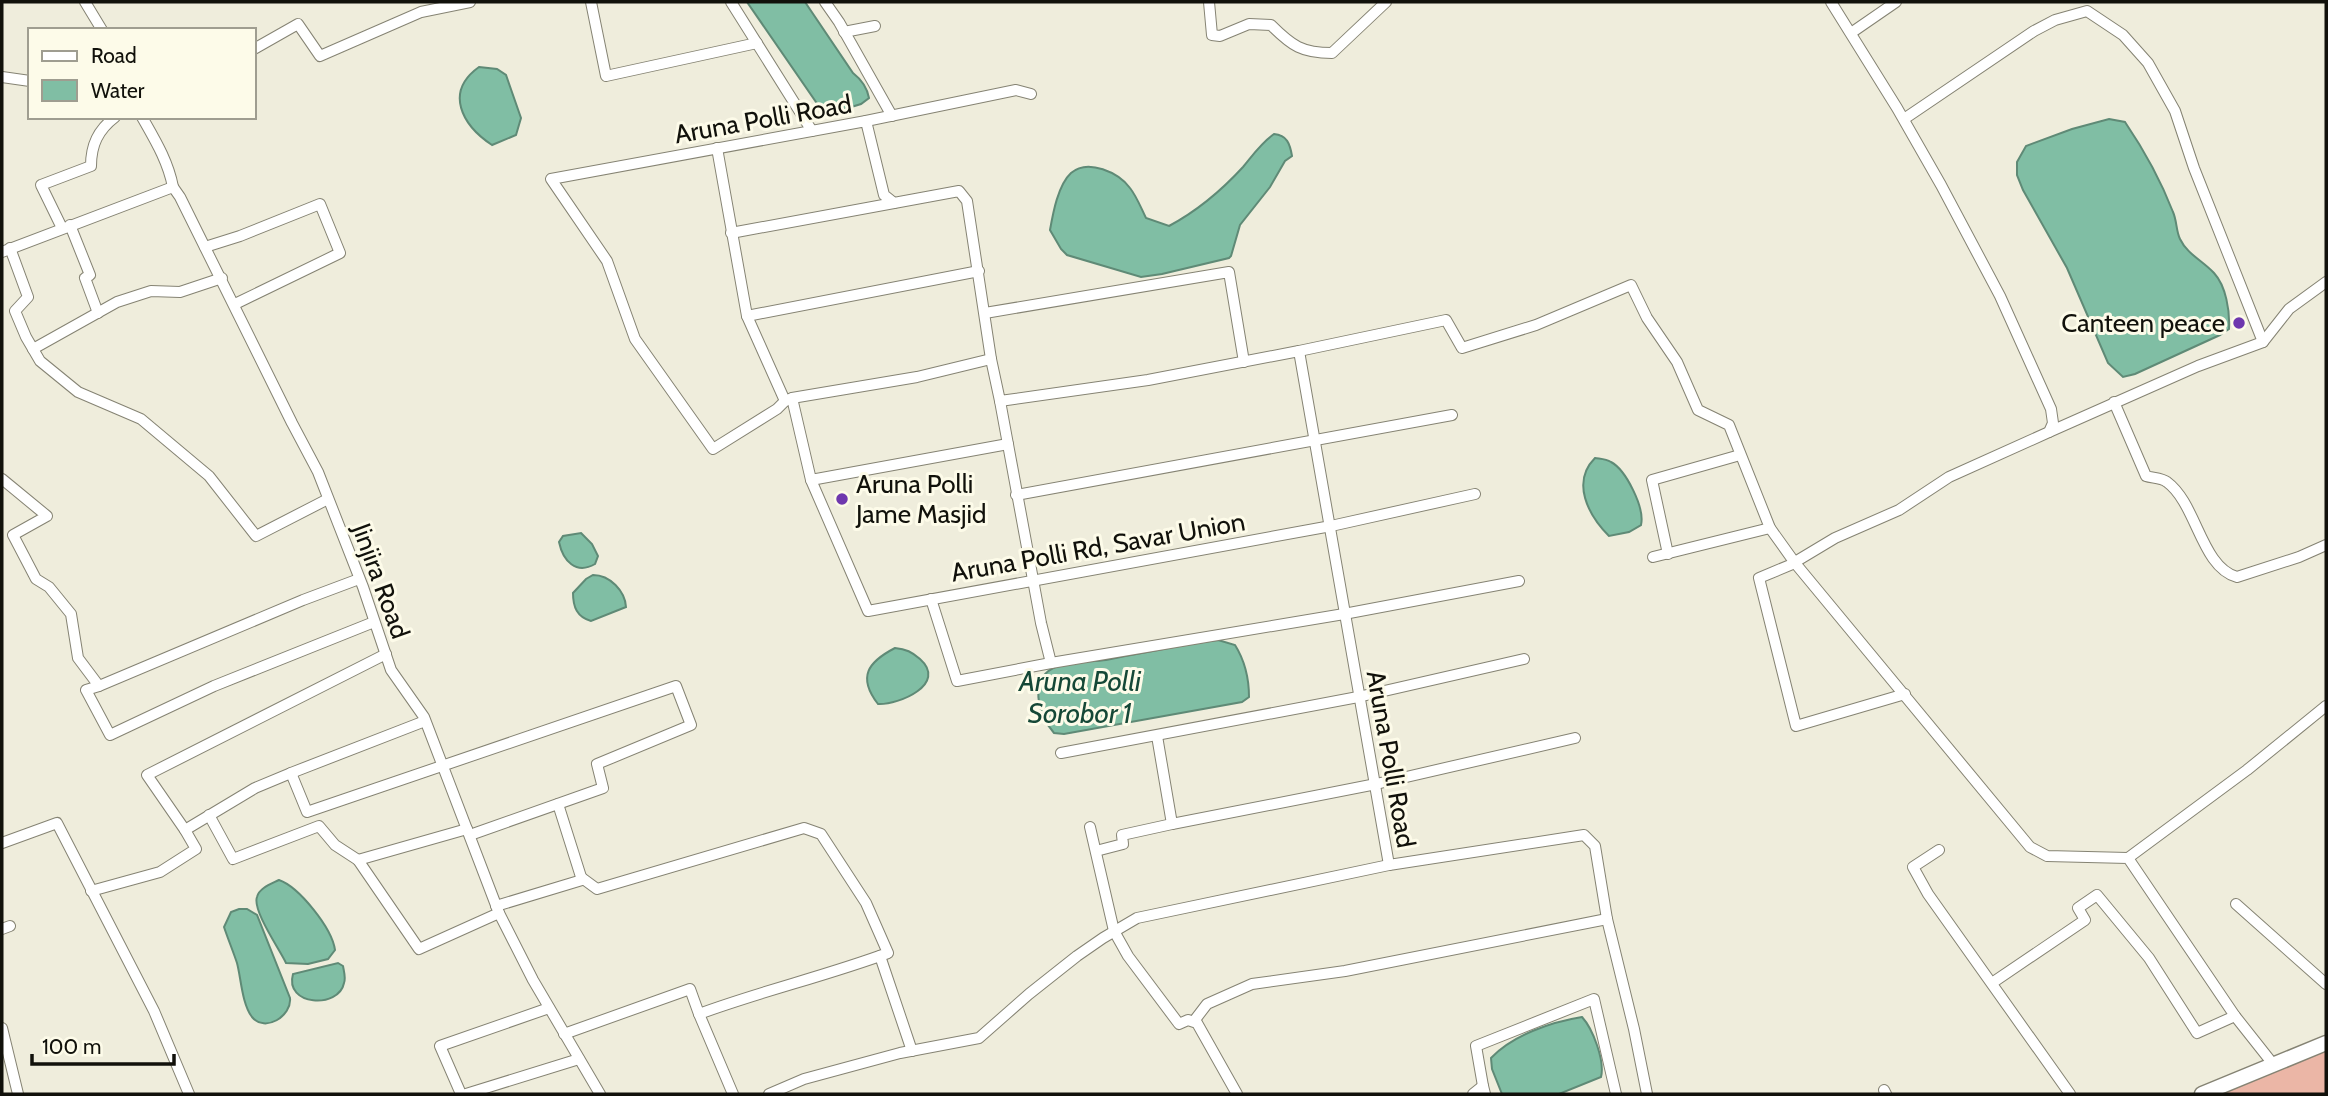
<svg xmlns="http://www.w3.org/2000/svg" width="2328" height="1096" viewBox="0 0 2328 1096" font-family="Cabin,sans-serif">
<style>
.green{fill:#ebb6a6}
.water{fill:#80bea4;stroke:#5f8a76;stroke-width:2}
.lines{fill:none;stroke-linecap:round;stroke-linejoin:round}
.minor-casing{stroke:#858373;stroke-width:12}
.secondary-casing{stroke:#858373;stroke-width:17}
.minor{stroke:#fff;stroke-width:10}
.secondary{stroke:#fff;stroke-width:14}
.poi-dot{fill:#6e37ae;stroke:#fdfbe9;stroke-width:2.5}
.labels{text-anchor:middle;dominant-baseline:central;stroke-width:6;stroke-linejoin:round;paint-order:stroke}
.street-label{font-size:26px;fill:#11110b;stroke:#fdfbe9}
.poi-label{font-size:26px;fill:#11110b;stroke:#fdfbe9;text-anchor:end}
.water-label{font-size:28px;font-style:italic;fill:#154837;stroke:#fdfbe9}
</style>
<rect width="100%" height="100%" fill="#efeddc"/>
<path class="green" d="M2326 1044V1094H2206Z"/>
<g class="water">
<path d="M747 2H805L853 73C862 80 867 87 869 98L861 104 825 115Z"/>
<path d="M479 67 497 69 506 75 521 118 516 135 492 145C462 125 444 92 479 67Z"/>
<path d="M2109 119 2125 122C2144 150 2161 181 2173 212 2177 221 2176 231 2180 239 2187 254 2203 261 2214 273 2226 286 2230 311 2229 329L2220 335 2135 374 2123 377 2108 363 2067 268 2023 190 2017 175V162L2026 146 2072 129Z"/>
<path d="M1274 134C1287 135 1290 144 1292 156L1285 161 1270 187 1240 225 1231 256 1229 258 1162 274 1141 277 1067 255 1061 249 1050 230C1053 213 1058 185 1071 173 1088 158 1119 173 1130 188 1137 197 1141 208 1146 218L1169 226C1197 211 1221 191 1243 167 1253 155 1261 143 1274 134Z"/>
<path d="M1595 458C1601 459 1606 459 1611 462 1626 470 1645 508 1641 525L1629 532 1609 536C1588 515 1571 482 1595 458Z"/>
<path d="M581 533 592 544 598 556 595 564C576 575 563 561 559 542L563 536Z"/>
<path d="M593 575C610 575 625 591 626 607L591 621C577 617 573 607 573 593L586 579Z"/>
<path d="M1218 640 1235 645C1245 661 1249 678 1249 697L1242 702 1064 734 1054 733C1038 715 1027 677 1058 666 1073 661 1091 662 1106 660 1143 653 1180 645 1218 640Z"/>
<path d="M895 648C906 649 912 652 920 659 948 684 899 705 878 704 857 677 868 662 895 648Z"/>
<path d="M279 880C299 887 332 928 335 950L328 959 308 964 286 963C280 950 252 910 257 897 259 888 271 884 279 880Z"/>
<path d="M239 909H247L257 915 290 998C292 1016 265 1033 252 1017 242 1004 241 978 237 963 233 951 228 939 224 927L231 912Z"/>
<path d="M338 963 343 966C344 972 346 978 344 983 339 1009 284 1006 293 974Z"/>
<path d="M1582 1017C1593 1029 1605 1061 1601 1077L1559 1094H1502L1492 1069 1491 1058C1513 1035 1551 1022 1582 1017Z"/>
</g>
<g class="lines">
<defs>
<g id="minor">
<path d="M85 2 102 30"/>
<path d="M591 2 606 76 757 43"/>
<path d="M731 2 812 131"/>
<path d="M825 2 839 22 892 116"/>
<path d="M1209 2 1212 35 1220 36 1249 24 1271 25C1292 46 1302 53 1332 53L1386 2"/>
<path d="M844 32 875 26"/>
<path d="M1851 33 1896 2"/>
<path d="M254 49 298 24 320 56 421 12 470 2"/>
<path d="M2 77 30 81"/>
<path d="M142 117C155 140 168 161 173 187"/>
<path d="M1904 119 2034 31 2055 20 2087 11 2123 35 2148 63 2175 111 2194 168 2263 342"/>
<path d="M866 121 1016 90 1031 94"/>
<path d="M717 148 747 316 785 401 792 398 917 377 991 359"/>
<path d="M70 225 90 275 85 278 98 313"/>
<path d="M62 228 41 185 91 166C91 145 98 130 115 117"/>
<path d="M731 233 894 203"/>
<path d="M205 247 240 236 320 204 340 253 235 304"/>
<path d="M10 248 28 297 15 311 26 337 40 361 78 392 141 419 209 476 256 536 328 499"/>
<path d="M2 252 173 187 180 197 292 423 318 472 363 587 391 670 424 717 499 913 533 980 600 1094"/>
<path d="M985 313 1229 272 1244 362"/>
<path d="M747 316 979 271"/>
<path d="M33 349 117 302 151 291 180 292 222 278"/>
<path d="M1299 351 1446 320 1462 348 1536 325 1631 285 1647 318 1677 362 1698 410 1729 425 1770 528 1795 563 2030 847 2047 856 2128 858 2235 1016 2273 1064"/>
<path d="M792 398 811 480 1008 444"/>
<path d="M785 401 777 409 713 449 635 339 607 261 551 179 866 121 884 195 894 203 959 191 967 201 991 359 1000 401 1148 380 1299 351 1389 865 1584 835 1595 846 1607 919 1634 1029 1647 1094"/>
<path d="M1000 401 1041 623 1051 663 1344 614 1519 581"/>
<path d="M2114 402 2146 476C2152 478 2162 478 2167 482 2197 504 2201 567 2237 577L2299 557 2326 545"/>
<path d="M2049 432 2198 366 2263 342 2289 309 2326 282"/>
<path d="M2 479 47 516 13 535 36 579 49 587 71 614 78 658 99 686 303 600 359 579"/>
<path d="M811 480 868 611 1331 526 1475 494"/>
<path d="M1016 495 1452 415"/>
<path d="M1668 554 1652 480 1740 455"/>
<path d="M1653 557 1770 528"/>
<path d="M1795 562 1835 538 1899 510 1949 477 2049 432 2053 423 2051 409 2000 296 1941 185 1897 108 1831 2"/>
<path d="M1795 563 1759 578 1796 726 1905 694"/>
<path d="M931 599 957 681 1051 663"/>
<path d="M99 686 86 690 110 735 214 686 374 622"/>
<path d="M1157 736 1172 824 1376 784 1575 738"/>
<path d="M1061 753 1358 697 1524 659"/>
<path d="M291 773 425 721"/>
<path d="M209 815 233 859 319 826 335 845 358 860"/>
<path d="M1090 827 1114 931 1128 956 1179 1024 1188 1020 1197 1023 1237 1094"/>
<path d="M467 829 358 860 419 949 499 913"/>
<path d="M185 830 147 775 386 654"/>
<path d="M2 843 57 823 154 1011 189 1094"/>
<path d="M1939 850 1913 867 1928 894 2070 1094"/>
<path d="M1096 851 1123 844 1122 835 1172 824"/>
<path d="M2128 858 2247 770 2326 706"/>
<path d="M582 878 597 889 804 828 821 834 866 903 888 953C826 976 761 991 699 1014L733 1094"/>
<path d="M91 891 160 872 196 849 185 830 255 788 291 773 307 812 676 686 691 725 597 764 603 788 470 835"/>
<path d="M2236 904 2326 984"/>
<path d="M496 906 582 880 558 804"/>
<path d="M2 929 10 926"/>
<path d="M880 956 912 1051"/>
<path d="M1992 983 2085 920 2078 908 2097 895 2149 958 2197 1033 2235 1016"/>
<path d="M1194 1021 1207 1004 1252 984 1345 971 1607 919"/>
<path d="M2 1028 18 1094"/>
<path d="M564 1034 690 989 699 1014"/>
<path d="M1483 1086 1476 1046 1594 999 1616 1094"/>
<path d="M1884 1090 1886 1094"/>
<path d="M461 1094 440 1046 549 1008"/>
<path d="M466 1094 579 1059"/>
<path d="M769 1094 804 1079 900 1053 979 1038 1029 994 1077 956 1103 938 1137 918 1389 865"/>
<path d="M1473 1094 1483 1086 1485 1094"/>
</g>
<path id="secondary" d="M2202 1094 2326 1043"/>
</defs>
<use href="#minor" class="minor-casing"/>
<use href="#secondary" class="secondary-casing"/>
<use href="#minor" class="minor"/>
<use href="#secondary" class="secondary"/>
</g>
<g class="poi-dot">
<circle cx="2239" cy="323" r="7"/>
<circle cx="842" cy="499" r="7"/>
</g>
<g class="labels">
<g class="street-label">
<text transform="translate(763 119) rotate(-10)">Aruna Polli Road</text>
<text transform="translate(1098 547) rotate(-10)">Aruna Polli Rd, Savar Union</text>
<text transform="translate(381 581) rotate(70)">Jinjira Road</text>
<text transform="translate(1391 759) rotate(80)">Aruna Polli Road</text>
</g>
<g class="poi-label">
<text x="2225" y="323">Canteen peace</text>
<text x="856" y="484" text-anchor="start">Aruna Polli<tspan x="856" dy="30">Jame Masjid</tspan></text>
</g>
<g class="water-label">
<text x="1080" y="681">Aruna Polli<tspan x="1080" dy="32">Sorobor 1</tspan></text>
</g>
</g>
<rect width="2328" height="1096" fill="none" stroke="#11110b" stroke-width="7"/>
<rect x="28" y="28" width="228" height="91" fill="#fdfbe9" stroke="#9f9d90" stroke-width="2"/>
<rect x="42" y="51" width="35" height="10" fill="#ffffff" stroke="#9f9d90" stroke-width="2"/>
<text x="91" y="63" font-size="21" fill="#11110b">Road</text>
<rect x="42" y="80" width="35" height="21" fill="#80bea4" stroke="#9f9d90" stroke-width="2"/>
<text x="91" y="98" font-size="21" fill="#11110b">Water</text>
<path d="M32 1054v10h142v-10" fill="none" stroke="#11110b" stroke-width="3.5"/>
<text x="42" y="1054" font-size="21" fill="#11110b" stroke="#fdfbe9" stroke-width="5" paint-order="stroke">100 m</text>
</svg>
